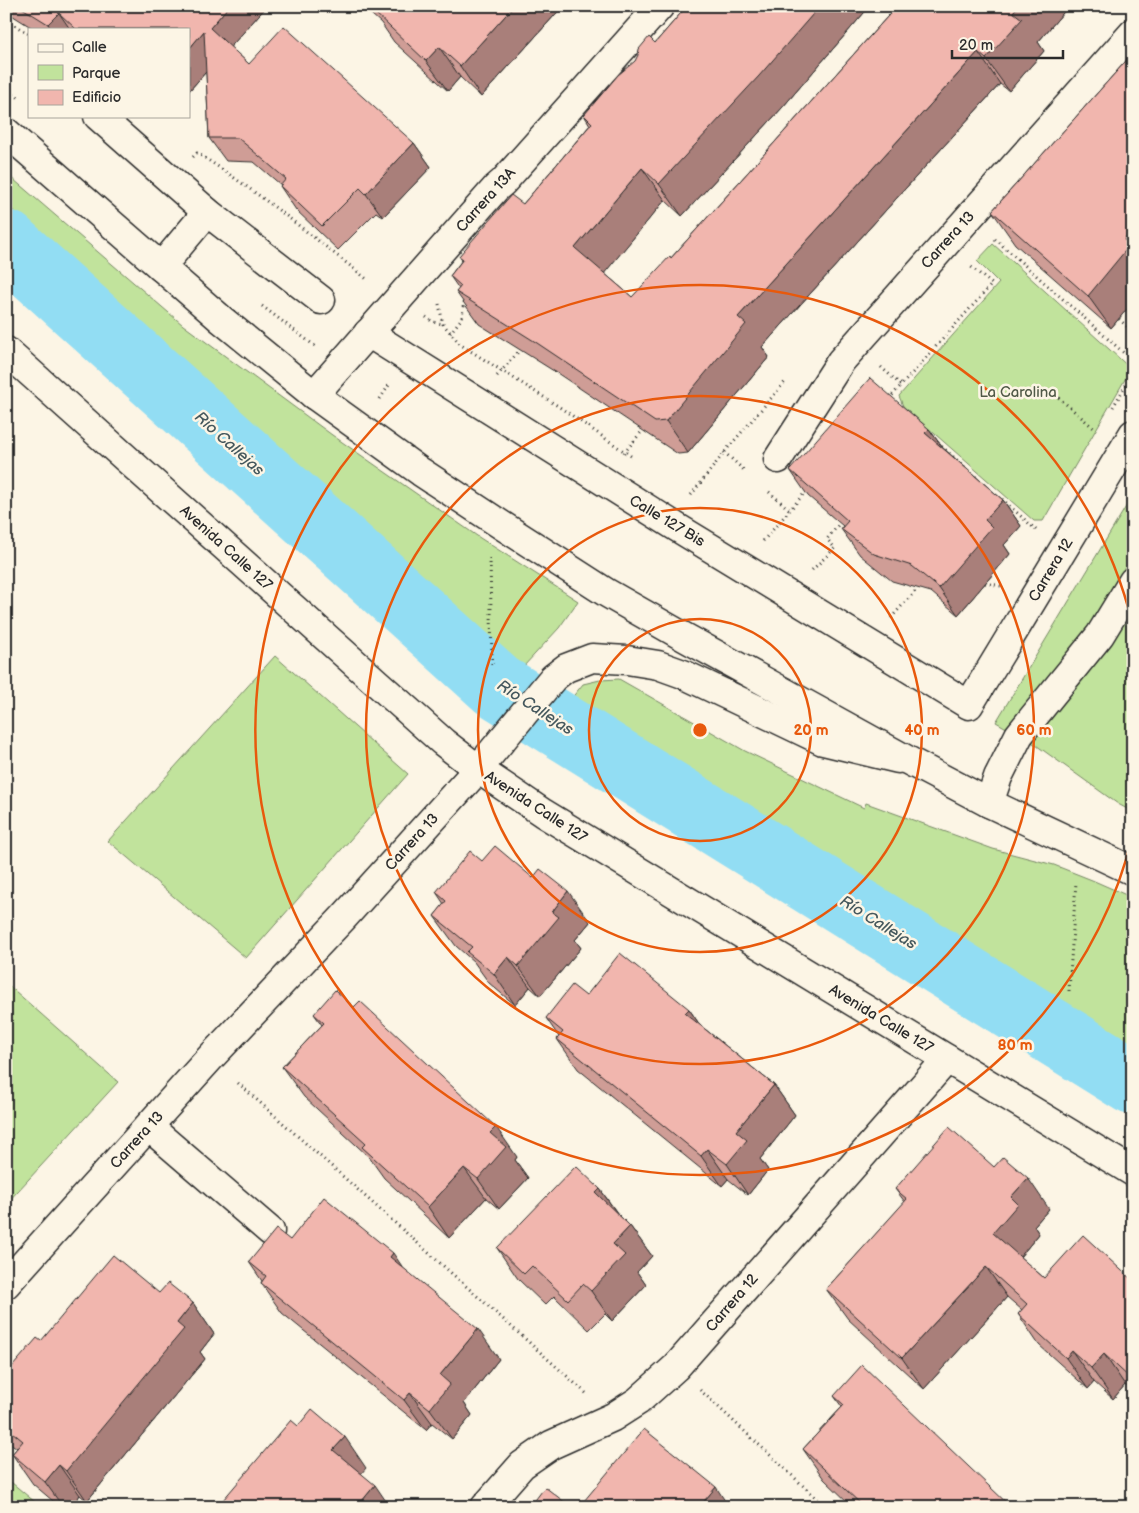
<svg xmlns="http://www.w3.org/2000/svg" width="1139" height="1513" viewBox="0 0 1139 1513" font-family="'Balsamiq Sans',sans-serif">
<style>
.green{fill:#c1e39c;stroke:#768764}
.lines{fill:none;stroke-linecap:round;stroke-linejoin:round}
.river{stroke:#92ddf3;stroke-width:66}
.minor-casing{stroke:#2b2b2b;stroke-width:31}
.major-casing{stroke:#2b2b2b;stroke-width:31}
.path{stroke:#2b2b2b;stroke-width:3;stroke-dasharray:1 4;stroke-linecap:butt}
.minor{stroke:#fcf5e5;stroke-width:28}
.major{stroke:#fcf5e5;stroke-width:28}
.wall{fill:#cf9d96;stroke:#2b2b2b}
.shaded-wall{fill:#a97f7a;stroke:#2b2b2b}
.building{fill:#f1b6ae;stroke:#2b2b2b}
.ring{fill:none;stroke:#e8590c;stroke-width:2.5}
.labels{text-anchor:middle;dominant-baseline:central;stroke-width:5;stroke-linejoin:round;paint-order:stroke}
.street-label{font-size:15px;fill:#2b2b2b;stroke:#fcf5e5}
.park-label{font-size:15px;fill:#505947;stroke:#fcf5e5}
.water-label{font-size:16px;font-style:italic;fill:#45585d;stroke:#fcf5e5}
.centre{fill:#e8590c;stroke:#fcf5e5;stroke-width:2.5}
.ring-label{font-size:15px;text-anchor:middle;font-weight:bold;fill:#e8590c;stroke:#fcf5e5;stroke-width:5;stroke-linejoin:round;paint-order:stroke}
</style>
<rect width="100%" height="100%" fill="#fcf5e5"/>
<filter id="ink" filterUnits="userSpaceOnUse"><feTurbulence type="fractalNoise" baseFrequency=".02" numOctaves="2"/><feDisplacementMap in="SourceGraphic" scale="10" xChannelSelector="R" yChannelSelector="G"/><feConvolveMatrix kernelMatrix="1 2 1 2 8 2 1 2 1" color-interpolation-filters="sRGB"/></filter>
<g filter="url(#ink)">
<g class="green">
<path d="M6 173 183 325 332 435 480 538 578 601 559 628 523 667 485 636 329 497 6 204Z"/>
<path d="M993 244 1131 369 1043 521H1034L903 406 899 396 999 283 977 261Z"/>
<path d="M1133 495V812L1118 804 1033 743 996 722Z"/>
<path d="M275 656 408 774 246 958 108 841Z"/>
<path d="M619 679 745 751 864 808 866 803 993 849 1054 865 1092 880 1133 898V1049L952 941 668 774 566 705 583 684 600 680Z"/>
<path d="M6 983 118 1082 6 1204Z"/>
<path d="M6 1478 41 1507H6Z"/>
</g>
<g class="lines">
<path class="river" d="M6 243 497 686 1133 1082"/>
<defs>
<g id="minor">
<path d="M98 116 207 212 321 300"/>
<path d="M161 267 207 212"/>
<path d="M368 333 678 528 969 705 1133 434"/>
<path d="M314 395 496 188 503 182 660 6"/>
<path d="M778 459 841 361 1133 33"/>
<path d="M989 803 998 777 1019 735 1100 635 1133 581"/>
<path d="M149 1127 270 1231"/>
<path d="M6 1284 210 1058 343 918 478 769 553 678 566 668 592 658 627 660 658 665 683 674 823 741 898 759"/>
<path d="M485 1507 522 1465 551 1445 613 1417 638 1401 676 1367 947 1059"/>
</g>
<g id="major">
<path d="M6 132 222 320 314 395 421 472 503 526 607 593 686 638 911 762 989 803 1133 871"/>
<path d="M6 351 443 742 478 769 543 813 1133 1172"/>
</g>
</defs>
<use href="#minor" class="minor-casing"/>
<use href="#major" class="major-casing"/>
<g class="path">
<path d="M6 20 29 34"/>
<path d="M6 87 21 100"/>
<path d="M193 157 197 153C257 191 312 236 368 280"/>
<path d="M995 239 1133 361"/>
<path d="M439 304 443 324 461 345 558 406 631 456"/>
<path d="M262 306 315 346"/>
<path d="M426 317 433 322 443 324"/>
<path d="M1119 319 1133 332"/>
<path d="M450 333 462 318 464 300"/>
<path d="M881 367 901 385"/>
<path d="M497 376 520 350"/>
<path d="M1051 391 1096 430"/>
<path d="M380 399 389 385"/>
<path d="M889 399 992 284 970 266"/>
<path d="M1113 407 1133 373"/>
<path d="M938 443 978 479"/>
<path d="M724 452 746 472"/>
<path d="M624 453 643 430"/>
<path d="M769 492 790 510"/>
<path d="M691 495 728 448 785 382"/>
<path d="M1002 499 1036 530"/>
<path d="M763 541 808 489"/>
<path d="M490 558 492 664"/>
<path d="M812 570 835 548 827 539 839 524"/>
<path d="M985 583 1001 586"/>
<path d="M891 618 917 589"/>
<path d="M1069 991 1076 882"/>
<path d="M238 1083 587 1394"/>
<path d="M700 1390 826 1507"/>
</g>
<use href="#minor" class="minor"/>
<use href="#major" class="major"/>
</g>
<g class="wall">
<path d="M6 6H267L230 47 249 64 414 143 431 167 383 217 376 212 338 250 296 210 280 186 281 185 254 162 226 161 209 138 206 72 189 91V29H34L10 14 6 8Z"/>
<path d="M362 6H563L481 97 460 77 448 91 394 42 381 23Z"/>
<path d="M687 6H870L782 108 682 216 665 200 604 273 632 297 671 258 897 6H1069L1038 42 1044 51 1009 91 1000 84 762 347 769 357 688 453 678 454 557 373 479 324 456 292 459 289 450 276 462 260 459 256 523 204 590 125 584 115 635 61 655 43Z"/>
<path d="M1133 53V302L1111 328 1015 244 992 211Z"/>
<path d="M929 429 942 447 1003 500 1021 526 1004 545 1010 554 958 615 931 592 892 581 860 555 841 529 843 526 808 496 790 470Z"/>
<path d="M482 861 533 878 590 922 575 940 581 948 540 996 530 987 515 1005 489 983 474 962 456 946 434 916 444 904 436 892Z"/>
<path d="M586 996 689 1009 700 1025 774 1085 795 1115 760 1159 768 1170 748 1195 728 1179 722 1186 578 1069 557 1039 559 1037 546 1018Z"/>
<path d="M314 1014 517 1157 515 1160 528 1178 499 1209 486 1198 449 1238 384 1178 369 1157 304 1097 282 1067 322 1025Z"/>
<path d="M994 1167 1049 1209 1034 1226 1039 1234 1020 1257 1044 1278 1133 1281V1392L1125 1385 1113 1399 1094 1382 1088 1389 1039 1345 1018 1314 1022 1310 1007 1297 924 1389 848 1319 826 1289 905 1202 895 1189Z"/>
<path d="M600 1189 618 1214 630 1226 652 1256 637 1272 646 1285 612 1321 605 1314 589 1330 554 1296 545 1305 518 1279 497 1248Z"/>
<path d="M290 1240 403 1268 499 1359 464 1403 472 1415 452 1439 432 1423 426 1430 282 1313 261 1283 262 1281 249 1262Z"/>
<path d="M159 1293 193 1303 214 1334 200 1352 205 1359 87 1501 80 1495 71 1507H60L33 1484 12 1454 17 1448 6 1440V1374Z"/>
<path d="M834 1396 1011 1507H853L824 1479 803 1449 842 1407Z"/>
</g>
<g class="shaded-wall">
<path d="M229 6H267L226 52 210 28Z"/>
<path d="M514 6H563L481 97 460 66Z"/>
<path d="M820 6H870L782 108 682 216 659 184Z"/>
<path d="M1018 6H1069L1038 42 1044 51 1009 91 986 59 1013 12Z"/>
<path d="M59 13 70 29H51L48 24Z"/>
<path d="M204 31 221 55 189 91V49Z"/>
<path d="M439 47 460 77 448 91 426 61Z"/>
<path d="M978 52 1000 84 762 347 769 357 688 453 666 421 738 317Z"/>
<path d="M414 143 431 167 383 217 366 194Z"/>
<path d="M642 168 665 200 598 281 575 248Z"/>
<path d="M1133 226V302L1111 328 1088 296Z"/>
<path d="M929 429 948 455 925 433Z"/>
<path d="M1003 500 1021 526 1004 545 1010 554 958 615 939 588 985 520Z"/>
<path d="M568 891 590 922 575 940 581 948 540 996 518 966 552 912Z"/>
<path d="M508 957 530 987 515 1005 494 974Z"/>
<path d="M689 1009 710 1040 685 1013Z"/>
<path d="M774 1085 795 1115 760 1159 768 1170 748 1195 727 1164 736 1131Z"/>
<path d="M496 1127 517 1157 515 1160 528 1178 499 1209 478 1179 490 1133Z"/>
<path d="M707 1149 728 1179 722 1186 701 1156Z"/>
<path d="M464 1168 486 1198 449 1238 428 1207Z"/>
<path d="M1028 1178 1049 1209 1034 1226 1039 1234 1014 1264 993 1233 1011 1197Z"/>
<path d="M600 1189 621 1219 596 1193Z"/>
<path d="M630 1226 652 1256 637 1272 646 1285 612 1321 591 1291 613 1244Z"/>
<path d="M393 1253 414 1284 390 1257Z"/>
<path d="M986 1267 1007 1297 924 1389 902 1358Z"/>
<path d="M193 1303 214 1334 200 1352 205 1359 87 1501 66 1471 177 1323Z"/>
<path d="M478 1329 499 1359 464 1403 472 1415 452 1439 430 1409 440 1375Z"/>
<path d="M1072 1351 1094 1382 1088 1389 1066 1358Z"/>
<path d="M1104 1354 1125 1385 1113 1399 1091 1368Z"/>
<path d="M410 1393 432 1423 426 1430 404 1400Z"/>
<path d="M345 1437 366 1468 355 1481 333 1450Z"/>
<path d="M59 1465 80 1495 71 1507H63L45 1482Z"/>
<path d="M375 1485 390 1507H357Z"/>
<path d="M716 1487 729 1507H699Z"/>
</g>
<g class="building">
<path d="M19 6H229L210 28 249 64 284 26 414 143 366 194 360 188 322 226 280 186 286 179 238 138H209L204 31 189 49V29H76L59 13 48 24Z"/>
<path d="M375 6H514L460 66 439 47 426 61 373 11 376 8Z"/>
<path d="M687 6H820L759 76 659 184 642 168 575 248 632 297 670 256 671 258 897 6H1018L1013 12 1022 19 986 59 978 52 738 317 746 324 666 421 655 422 534 341 456 292 461 286 450 276 463 259 459 256 511 195 523 204 592 123 584 115 618 75 635 61 638 55 639 49 649 37 655 43Z"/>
<path d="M1133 53V226L1124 240 1130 245 1088 296 992 211Z"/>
<path d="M870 378 929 429 925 433 1003 500 985 520 992 527 939 588 912 566 874 554 841 529 848 521 790 470Z"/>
<path d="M495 846 533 878 540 869 568 891 552 912 559 917 518 966 508 957 494 974 467 952 472 947 434 916 446 901 436 892 470 851 482 861Z"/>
<path d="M620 953 689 1009 685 1013 774 1085 736 1131 747 1140 727 1164 707 1149 701 1156 557 1039 563 1032 546 1018 572 985 586 996Z"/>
<path d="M335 990 354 1007 360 1001 496 1127 490 1133 506 1147 478 1179 464 1168 428 1207 362 1147 366 1143 282 1067 324 1023 314 1014Z"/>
<path d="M949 1127 994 1167 1003 1157 1028 1178 1011 1197 1018 1204 993 1233 1044 1278 1083 1235 1133 1281V1381L1104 1354 1091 1368 1072 1351 1066 1358 1018 1314 1027 1304 986 1267 902 1358 826 1289 907 1199 895 1189Z"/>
<path d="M576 1166 600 1189 596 1193 630 1226 613 1244 625 1255 591 1291 583 1284 568 1300 532 1266 524 1274 497 1248Z"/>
<path d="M324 1197 393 1253 390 1257 478 1329 440 1375 450 1384 430 1409 410 1393 404 1400 261 1283 266 1276 249 1262 276 1229 290 1240Z"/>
<path d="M113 1255 159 1293 168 1283 193 1303 177 1323 184 1329 66 1471 59 1465 45 1482 12 1454 23 1441 6 1427V1374L37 1338 41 1341Z"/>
<path d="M862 1365 1011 1507H864L803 1449 844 1405 834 1396Z"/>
<path d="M312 1409 345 1437 333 1450 375 1485 357 1507H217L291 1420 298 1426Z"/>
<path d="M644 1429 716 1487 699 1507H579Z"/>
<path d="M545 1487 571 1507H530Z"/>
</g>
</g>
<g class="ring">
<circle cx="700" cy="730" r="111"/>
<circle cx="700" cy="730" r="222"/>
<circle cx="700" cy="730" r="334"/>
<path d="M1133 834A445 445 0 1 1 1133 626"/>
</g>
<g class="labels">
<g class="street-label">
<text transform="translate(486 200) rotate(-48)">Carrera 13A</text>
<text transform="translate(948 240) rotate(-48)">Carrera 13</text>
<text transform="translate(667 521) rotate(31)">Calle 127 Bis</text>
<text transform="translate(226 548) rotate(42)">Avenida Calle 127</text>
<text transform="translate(1051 570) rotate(-59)">Carrera 12</text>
<text transform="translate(536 807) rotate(33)">Avenida Calle 127</text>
<text transform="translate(412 842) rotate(-48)">Carrera 13</text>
<text transform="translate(881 1019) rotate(31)">Avenida Calle 127</text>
<text transform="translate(137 1140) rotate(-48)">Carrera 13</text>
<text transform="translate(732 1303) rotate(-49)">Carrera 12</text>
</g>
<g class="park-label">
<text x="1018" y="392">La Carolina</text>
</g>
<g class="water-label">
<text transform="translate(229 444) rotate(42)">Río Callejas</text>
<text transform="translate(535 708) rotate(33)">Río Callejas</text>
<text transform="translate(878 923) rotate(32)">Río Callejas</text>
</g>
</g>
<circle cx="700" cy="730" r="8" class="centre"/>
<g class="ring-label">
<text x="811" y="735">20 m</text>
<text x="922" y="735">40 m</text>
<text x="1034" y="735">60 m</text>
<text x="1015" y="1050">80 m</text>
</g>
<rect width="1139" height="1513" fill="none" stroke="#fcf5e5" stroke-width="25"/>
<rect x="12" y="12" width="1114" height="1488" fill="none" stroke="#2b2b2b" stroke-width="2" filter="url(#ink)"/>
<rect x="28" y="28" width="162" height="90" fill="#fcf5e5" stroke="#a8a49b"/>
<rect x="38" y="44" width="25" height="8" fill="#fcf5e5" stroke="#a8a49b"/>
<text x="72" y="52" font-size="15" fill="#2b2b2b">Calle</text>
<rect x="38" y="65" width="25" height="15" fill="#c1e39c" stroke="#a8a49b"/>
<text x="72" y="78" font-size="15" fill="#2b2b2b">Parque</text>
<rect x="38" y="90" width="25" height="15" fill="#f1b6ae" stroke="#a8a49b"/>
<text x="72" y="102" font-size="15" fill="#2b2b2b">Edificio</text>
<path d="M952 50v8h111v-8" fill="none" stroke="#2b2b2b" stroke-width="2.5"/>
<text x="959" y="50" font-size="15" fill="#2b2b2b" stroke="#fcf5e5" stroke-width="4" paint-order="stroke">20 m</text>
</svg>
